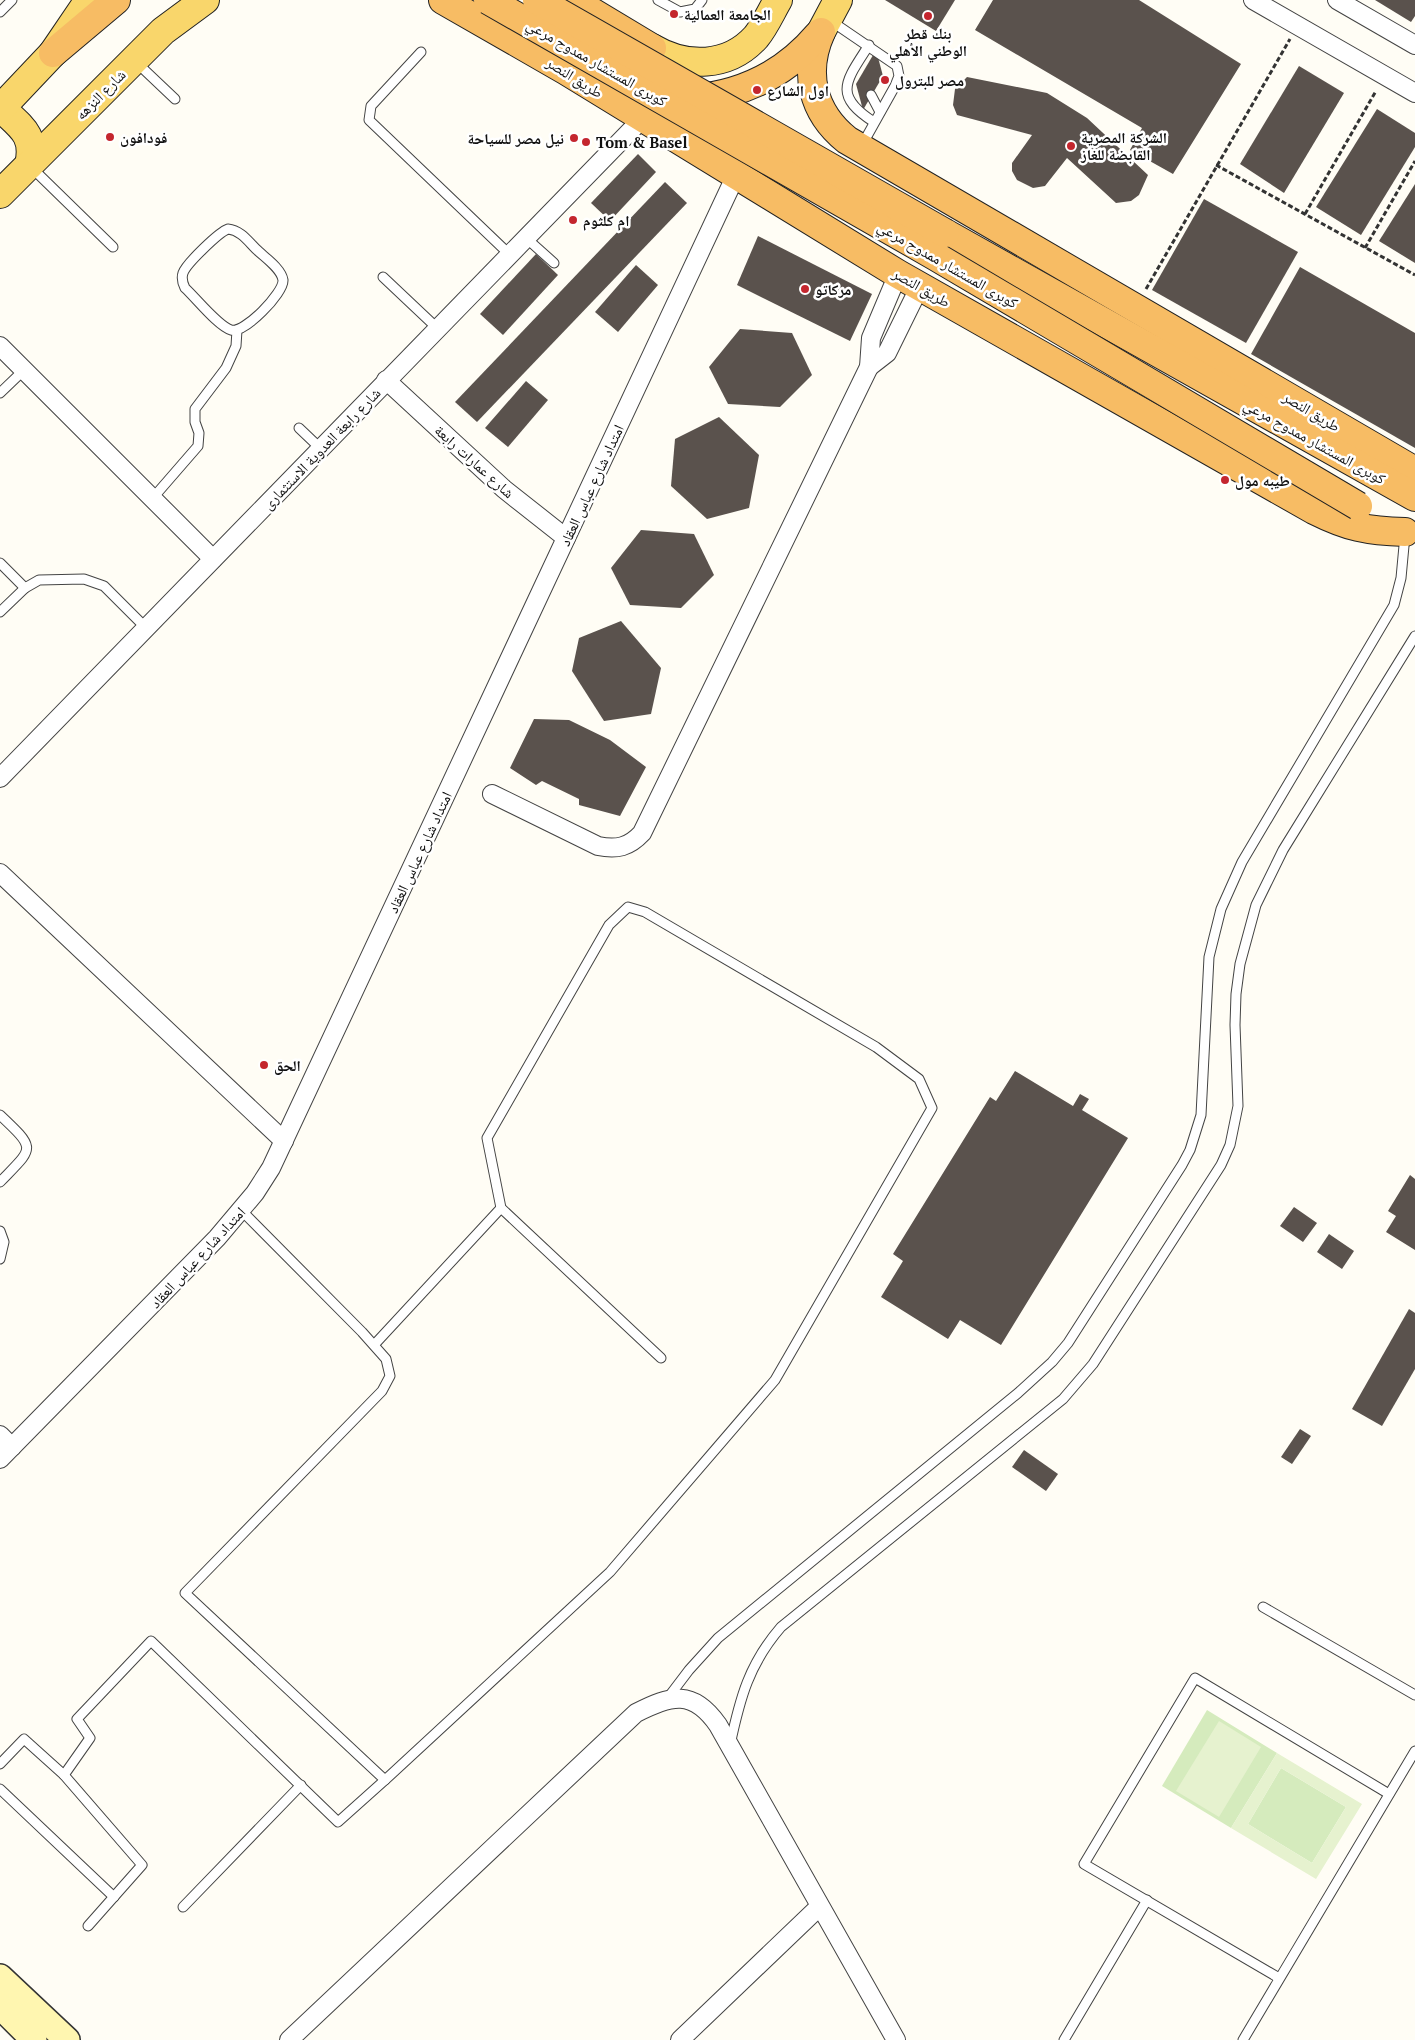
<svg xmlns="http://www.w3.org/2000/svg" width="1415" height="2040" viewBox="0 0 1415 2040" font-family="'PT Serif','Noto Naskh Arabic',serif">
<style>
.green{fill:#d5ebbd}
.pitch{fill:#e6f2cf;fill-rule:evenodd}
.building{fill:#5a524d}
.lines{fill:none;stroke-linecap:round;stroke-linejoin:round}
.service-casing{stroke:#444;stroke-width:11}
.minor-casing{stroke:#444;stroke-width:20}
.secondary-casing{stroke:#333;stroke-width:28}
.primary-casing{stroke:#222;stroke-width:30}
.trunk-casing{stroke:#222;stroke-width:30}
.path{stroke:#333;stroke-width:3;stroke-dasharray:5 2.5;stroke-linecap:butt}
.service{stroke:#fff;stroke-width:9}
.minor{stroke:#fff;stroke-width:18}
.secondary{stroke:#fff6b0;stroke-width:25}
.primary{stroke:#f9d66b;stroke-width:28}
.trunk{stroke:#f7bc64;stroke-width:28}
.trunk-bridge-casing{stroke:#222;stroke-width:30;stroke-linecap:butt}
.trunk-bridge{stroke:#f7bc64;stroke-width:28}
.poi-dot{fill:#c4262e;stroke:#fff;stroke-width:2}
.labels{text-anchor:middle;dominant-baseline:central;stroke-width:5;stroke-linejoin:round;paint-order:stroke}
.poi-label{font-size:15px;font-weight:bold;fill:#111;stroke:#fff;text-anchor:start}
.street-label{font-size:15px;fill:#111;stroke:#fff}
</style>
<rect width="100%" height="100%" fill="#fffdf5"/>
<g class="green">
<path d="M1207 1710 1277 1753 1231 1828 1162 1786Z"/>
<path d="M1281 1768 1346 1807 1312 1863 1248 1824Z"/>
</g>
<g class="pitch">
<path d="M1219 1721 1261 1747 1219 1817 1176 1791Z"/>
<path d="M1277 1753 1362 1804 1316 1879 1231 1828ZM1281 1768 1346 1807 1312 1863 1248 1824Z"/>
</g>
<g class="building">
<path d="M885 0H955L936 31Z"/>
<path d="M993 0H1139L1241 64 1173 174 1130 150 1142 128 975 30Z"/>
<path d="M1375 0H1415V16L1411 22Z"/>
<path d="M876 50 883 76 863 110 856 84Z"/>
<path d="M1299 66 1344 93 1284 193 1240 164Z"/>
<path d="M967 77 1047 93 1087 118 1148 175 1139 195 1131 201 1116 203 1067 158 1045 186 1033 188 1017 180 1012 171V163L1032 135 957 115 953 105 955 89Z"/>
<path d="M1377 109 1415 133V147L1361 235 1316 207Z"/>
<path d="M638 154 656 172 610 221 591 203Z"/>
<path d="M665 182 687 203 477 422 455 402Z"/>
<path d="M1415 184V263L1379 241Z"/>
<path d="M1204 199 1298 252 1246 343 1152 290Z"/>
<path d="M758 236 872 294 850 341 737 285Z"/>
<path d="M536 254 558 275 503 335 480 314Z"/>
<path d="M636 265 658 285 618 332 595 312Z"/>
<path d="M1300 267 1415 333V448L1251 354Z"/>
<path d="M740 329 792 333 812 375 780 407 728 404 709 367Z"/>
<path d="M526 381 548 400 508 447 485 428Z"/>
<path d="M719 417 759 455 749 508 707 519 671 486 675 439Z"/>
<path d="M641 530 694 534 714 575 681 608 630 605 611 568Z"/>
<path d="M621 621 661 668 651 714 604 721 572 671 579 638Z"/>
<path d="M534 719 569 720 610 740 646 767 620 816 579 805V799L542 781 536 785 510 768Z"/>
<path d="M1015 1071 1073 1106 1080 1094 1089 1099 1082 1110 1128 1138 1001 1345 960 1320 948 1339 881 1297 903 1261 893 1254 990 1097 996 1101Z"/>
<path d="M1410 1175 1415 1179V1250L1386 1232 1396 1216 1388 1211Z"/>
<path d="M1294 1207 1317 1223 1303 1242 1280 1226Z"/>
<path d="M1329 1234 1354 1251 1342 1269 1317 1252Z"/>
<path d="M1409 1309 1415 1313V1369L1382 1426 1352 1409Z"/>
<path d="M1300 1429 1311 1436 1292 1464 1281 1457Z"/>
<path d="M1024 1450 1058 1474 1046 1491 1012 1467Z"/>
</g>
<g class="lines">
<defs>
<g id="service">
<path d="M658 0 680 12 695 9 702 0"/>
<path d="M0 12 12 0"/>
<path d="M831 21 897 66 899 76 895 86 862 145"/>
<path d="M869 45C846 81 832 95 874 122"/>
<path d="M421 52 371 106 369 120 509 254"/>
<path d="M136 62 175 99"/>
<path d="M871 95 880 112"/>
<path d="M31 167 113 247"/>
<path d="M228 229C240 230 248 241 256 249 264 257 281 268 283 280 284 293 244 334 231 330 218 326 196 298 185 288 183 284 181 279 183 273 186 264 219 232 228 229Z"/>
<path d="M525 237 554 263"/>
<path d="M383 277 437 328"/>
<path d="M0 393 24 370"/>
<path d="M299 428 320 448"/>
<path d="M152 499 198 446 199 433 195 422V409L226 368 236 346 237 330"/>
<path d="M0 563 25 588"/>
<path d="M0 612 25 588 39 580 84 579 104 586 146 628"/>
<path d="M0 1115C37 1150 34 1147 0 1182"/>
<path d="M0 1231 4 1242 0 1259"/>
<path d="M374 1345 501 1208"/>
<path d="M1263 1607 1415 1695"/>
<path d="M667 1699 689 1670 718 1638 1018 1393 1052 1362 1068 1343 1182 1165 1190 1150 1201 1115 1209 957 1221 909 1242 862 1394 605 1401 578 1405 535"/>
<path d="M730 1745C740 1698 749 1664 781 1627L1063 1399 1093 1364 1221 1165 1230 1145 1238 1106 1235 1025 1236 994 1240 964 1256 905 1283 850 1415 636"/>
<path d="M0 1764 24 1739 64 1775 90 1738 77 1719 151 1641 338 1822 385 1780 185 1593 382 1391 390 1376 386 1359 362 1332 241 1210"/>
<path d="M64 1775 142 1865 88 1926"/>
<path d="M385 1780 610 1572 775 1380 932 1108 919 1079 876 1047 645 912 628 907 609 925 487 1138 501 1208 661 1358"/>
<path d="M0 1789 114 1897"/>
<path d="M183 1907 301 1785"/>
<path d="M1279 1978 1084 1864 1195 1678 1389 1794"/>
<path d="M1064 2040 1147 1900"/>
<path d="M1243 2040 1415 1751"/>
</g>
<g id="minor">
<path d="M1253 0 1415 93"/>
<path d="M1337 0 1415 45"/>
<path d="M0 346 213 559"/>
<path d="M869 367 887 353 920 286"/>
<path d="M386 380 504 489 566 538"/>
<path d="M0 778 642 119"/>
<path d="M492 794 598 846C617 850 629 847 642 833L869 367 871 338 898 274"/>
<path d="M0 873 284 1141"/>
<path d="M0 1435 12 1447"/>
<path d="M0 1459 217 1238 255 1193 271 1168 736 175"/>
<path d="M289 2040 636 1713C671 1695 693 1689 718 1725L896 2040"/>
<path d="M680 2040 819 1907"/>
</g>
<g id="secondary">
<path d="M0 1977 67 2040"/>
<path d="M0 2006 34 2040"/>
</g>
<g id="primary">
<path d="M821 32 838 0"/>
<path d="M652 48C686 68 728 68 756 37 765 26 771 12 778 0"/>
<path d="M1 108C21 127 36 135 29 165"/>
<path d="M0 109 53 53 89 0"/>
<path d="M0 194 163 31 205 0"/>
</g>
<g id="trunk">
<path d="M443 0 565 70 898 274 1314 510C1348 527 1367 531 1405 532"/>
<path d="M572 0 652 48"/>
<path d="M821 32C803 72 812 112 847 140L1415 471"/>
<path d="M53 53 116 0"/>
<path d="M691 99C742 95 785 74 818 35"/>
<path d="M945 233 1415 497"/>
</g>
</defs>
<use href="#service" class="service-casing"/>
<use href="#minor" class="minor-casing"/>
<use href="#secondary" class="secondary-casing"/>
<use href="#primary" class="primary-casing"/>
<use href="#trunk" class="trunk-casing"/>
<g class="path">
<path d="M1216 165 1415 275"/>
<path d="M1305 214 1376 91"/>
<path d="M1365 248 1415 161"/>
<path d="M1146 289 1290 39"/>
</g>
<use href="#service" class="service"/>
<use href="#minor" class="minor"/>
<use href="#secondary" class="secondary"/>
<use href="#primary" class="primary"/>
<use href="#trunk" class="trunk"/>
<defs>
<g id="trunk-bridge">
<path d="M488 0 935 256 1358 506"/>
<path d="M537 0 945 233"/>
</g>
</defs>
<use href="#trunk-bridge" class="trunk-bridge-casing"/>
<use href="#trunk-bridge" class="trunk-bridge"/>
</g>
<g class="poi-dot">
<circle cx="674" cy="14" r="5"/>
<circle cx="928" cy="16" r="5"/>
<circle cx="885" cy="80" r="5"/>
<circle cx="757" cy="90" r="5"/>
<circle cx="110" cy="137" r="5"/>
<circle cx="574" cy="138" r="5"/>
<circle cx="586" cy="142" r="5"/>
<circle cx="1071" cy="146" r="5"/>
<circle cx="573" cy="220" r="5"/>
<circle cx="805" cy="289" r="5"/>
<circle cx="1225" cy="480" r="5"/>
<circle cx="264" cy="1065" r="5"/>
</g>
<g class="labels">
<g class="poi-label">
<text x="684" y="14">الجامعة العمالية</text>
<text x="928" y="33" text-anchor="middle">بنك قطر<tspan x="928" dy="17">الوطني الأهلي</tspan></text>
<text x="895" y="80">مصر للبترول</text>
<text x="767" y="90">اول الشارع</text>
<text x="120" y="137">فودافون</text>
<text x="1081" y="137">الشركة المصرية<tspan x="1081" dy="17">القابضة للغاز</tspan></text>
<text x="564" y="138" text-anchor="end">نيل مصر للسياحة</text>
<text x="596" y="142">Tom &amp; Basel</text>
<text x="583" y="220">ام كلثوم</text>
<text x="815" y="289">مركاتو</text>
<text x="1235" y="480">طيبه مول</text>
<text x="274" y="1065">الحق</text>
</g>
<g class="street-label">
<text transform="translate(597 62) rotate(30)">كوبرى المستشار ممدوح مرعي</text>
<text transform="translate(575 77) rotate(32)">طريق النصر</text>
<text transform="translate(100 94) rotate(-45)">شارع النزهه</text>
<text transform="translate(948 264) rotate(30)">كوبرى المستشار ممدوح مرعي</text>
<text transform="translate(922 287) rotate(30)">طريق النصر</text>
<text transform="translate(1312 411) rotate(31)">طريق النصر</text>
<text transform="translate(1315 441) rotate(29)">كوبرى المستشار ممدوح مرعي</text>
<text transform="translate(321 448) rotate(-46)">شارع رابعة العدوية الاستثمارى</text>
<text transform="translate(475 461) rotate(42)">شارع عمارات رابعة</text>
<text transform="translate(591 485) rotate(-65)">امتداد شارع عباس العقاد</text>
<text transform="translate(419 852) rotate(-65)">امتداد شارع عباس العقاد</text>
<text transform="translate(197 1257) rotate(-47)">امتداد شارع عباس العقاد</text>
</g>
</g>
</svg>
